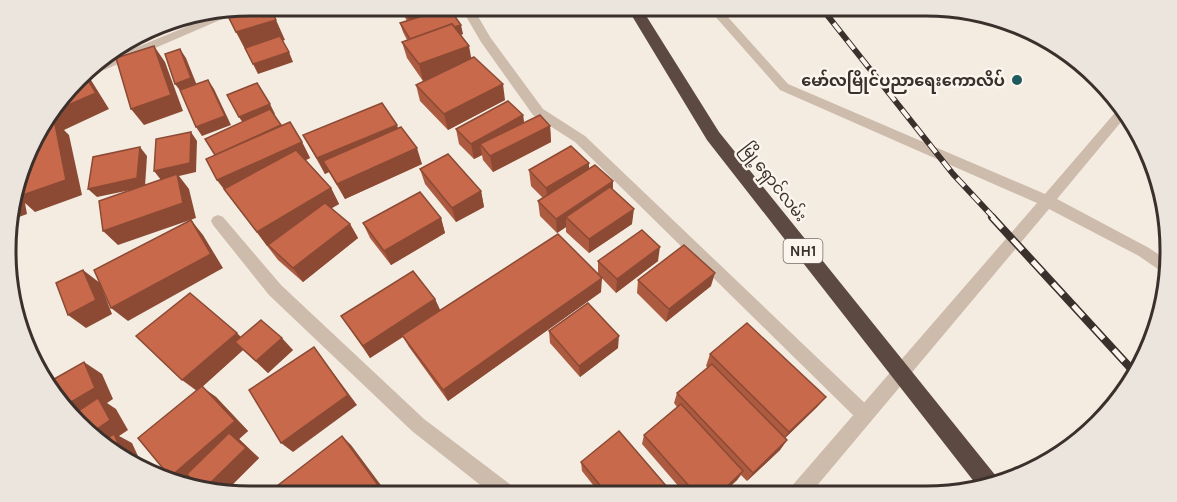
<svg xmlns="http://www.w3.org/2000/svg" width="1177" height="502" viewBox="0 0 1177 502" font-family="Karla,'Noto Sans Myanmar',sans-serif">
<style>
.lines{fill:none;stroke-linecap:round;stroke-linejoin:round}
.lane{fill:#cdbbac;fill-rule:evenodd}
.street{fill:#cdbbac;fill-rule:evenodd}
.highway{fill:#5c4a42;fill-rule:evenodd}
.rail-far1-casing{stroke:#3b302b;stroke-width:6}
.rail-casing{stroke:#3b302b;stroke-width:8}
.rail-far1{stroke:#fbf5ee;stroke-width:4;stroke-dasharray:11;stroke-linecap:butt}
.rail{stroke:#fbf5ee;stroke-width:5;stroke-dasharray:15;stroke-linecap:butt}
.wall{fill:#ac5a40}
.shaded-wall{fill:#8c4a34}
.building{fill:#c8694b;stroke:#8c4a34;stroke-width:1.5}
.poi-dot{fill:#1f5a5e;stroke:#fbf5ee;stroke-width:2}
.labels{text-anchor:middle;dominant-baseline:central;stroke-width:5;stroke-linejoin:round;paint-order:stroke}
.shield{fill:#fbf5ee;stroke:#756b66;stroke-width:1.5}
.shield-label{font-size:15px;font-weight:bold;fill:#3b302b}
.poi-label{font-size:16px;font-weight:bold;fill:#3b302b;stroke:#fbf5ee;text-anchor:end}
.street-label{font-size:16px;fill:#3b302b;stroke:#fbf5ee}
.rim{fill:none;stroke:#3b302b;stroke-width:3}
</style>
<rect width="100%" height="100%" fill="#f4ebe1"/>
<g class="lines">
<path class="lane" d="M460 6H472L490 37 543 109 585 136 871 409 874 415 871 421 865 424 859 421 575 142 533 115 481 42Z"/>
<g class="street">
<path d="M706 6H718L788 84 1045 194 1119 108 1126 116 1057 199 1149 248 1167 260 1165 274 1139 256 1049 209 810 494H789L791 487 1037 203 780 90Z"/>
<path d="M250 7 88 77H81L89 67 227 10Z"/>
<path d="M218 215 223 217 281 285 424 419 515 488 517 495H493L412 431 269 295 213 225 211 221 213 217Z"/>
</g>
<path class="highway" d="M626 6H640L719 132 1000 481 979 488 707 140Z"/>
<defs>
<path id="rail-far1" d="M820 6 953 174 994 218"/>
<path id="rail" d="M992 217 1136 374"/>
</defs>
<use href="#rail-far1" class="rail-far1-casing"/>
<use href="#rail" class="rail-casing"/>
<use href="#rail-far1" class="rail-far1"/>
<use href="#rail" class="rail"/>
</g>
<g class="wall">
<path d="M399 6H450L451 11 463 34 461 35 471 58 505 100 448 130 420 101 416 85 432 77 423 81 407 58 402 42 407 40 403 32 400 23 407 21Z"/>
<path d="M274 114 282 126 302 142 310 158 306 160 331 188 339 204 331 208 350 224 358 238 303 282 278 260 235 204 217 180 215 155 242 122 275 114Z"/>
<path d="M523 115 524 123 550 126 551 142 493 172 483 160 482 155 474 159 459 144 456 129Z"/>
<path d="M398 128 422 164 345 199 329 172 325 174 303 135Z"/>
<path d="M420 169 481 191 484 207 456 222 425 184Z"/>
<path d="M589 169 613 181V190L632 224 589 253 566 232V227L557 233 540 216 538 201 543 198 531 186 529 170Z"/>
<path d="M441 218 445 233 391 265 370 238 363 223Z"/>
<path d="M598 261H658L616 293 598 274Z"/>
<path d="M638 280 711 286 666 322 637 293Z"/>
<path d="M601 292 448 401 409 347 403 337 370 358 341 316 435 299 440 310Z"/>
<path d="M549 331 618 348 580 377 550 343Z"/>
<path d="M241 337 293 350 268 373 243 350 202 387 216 397 248 431 239 439 259 458 229 488 238 494 200 488 193 480 187 485 170 477 196 390Z"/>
<path d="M710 354 826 397 817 407 785 438 787 440 780 450 747 481 741 475 737 480 721 495H686L642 444 644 435 677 407 674 403 677 393 708 368 706 366Z"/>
<path d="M581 462 674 495H601L582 471Z"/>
</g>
<g class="shaded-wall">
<path d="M337 6H350L339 10Z"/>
<path d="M447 6H450L452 15 411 28 409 18Z"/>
<path d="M276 20 285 40 247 53 236 32Z"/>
<path d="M461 25 463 34 414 50 411 41Z"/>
<path d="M154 46 165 62 183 111 144 125 131 109Z"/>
<path d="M469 46 472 62 423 81 419 64Z"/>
<path d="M180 49 186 58 198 88 182 93 175 84Z"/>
<path d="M289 52 293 62 258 74 253 64Z"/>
<path d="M85 73 91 80 109 109 64 130 69 135 82 195 35 212 25 203 27 214 11 220V208L15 193 20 179 57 133 45 121Z"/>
<path d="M208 80 214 89 231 125 202 136 196 127Z"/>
<path d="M503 84 505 100 448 130 444 114Z"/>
<path d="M270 104 275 114 245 126 239 117Z"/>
<path d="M523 115 525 131 480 144 482 155 474 159 471 144Z"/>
<path d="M397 125 402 140 323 161 329 172 325 174 317 158Z"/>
<path d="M550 126 551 142 493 172 490 156Z"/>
<path d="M191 132 197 141 196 172 179 176 189 189 196 218 118 245 103 231 161 180 154 171Z"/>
<path d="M302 142 310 158 229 195 217 180Z"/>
<path d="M140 147 147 156 145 187 97 197 88 189Z"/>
<path d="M417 148 422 164 345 199 337 184Z"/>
<path d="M589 163V178L548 203 546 188Z"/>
<path d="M613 181 612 196 566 217V227L557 233 556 219Z"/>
<path d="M331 188 339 204 267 246 257 232Z"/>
<path d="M481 191 484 207 456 222 452 208Z"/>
<path d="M634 209 632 224 589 253V239Z"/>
<path d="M441 218 445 233 391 265 384 251Z"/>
<path d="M191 220 203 235 223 268 128 321 111 308Z"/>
<path d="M350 224 358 238 303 282 293 268Z"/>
<path d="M660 247 658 261 616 293 617 279Z"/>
<path d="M83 270 100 283 112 314 86 328 68 315Z"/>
<path d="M715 273 711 286 666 322 669 309Z"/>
<path d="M602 278 601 292 448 401 443 390Z"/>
<path d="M435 299 441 312 370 358 363 346Z"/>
<path d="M237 333 249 345 235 342 243 350 202 387 216 397 248 431 239 439 259 458 229 488 238 494 205 488 237 440 187 485 170 477 197 391 182 380Z"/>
<path d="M619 336 618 348 580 377 579 366Z"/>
<path d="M282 338 293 350 268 373 256 361Z"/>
<path d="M314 347 357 405 293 452 281 443Z"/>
<path d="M84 362 102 374 113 399 107 403 116 409 128 430 119 436 132 443 143 467 102 445 66 405Z"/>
<path d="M826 397 817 407 781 442 789 432Z"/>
<path d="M342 436 351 445 389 496H386Z"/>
<path d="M787 440 780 450 747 481 753 473Z"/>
<path d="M743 471 737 480 721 495H718Z"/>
</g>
<g class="building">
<path d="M251 6H269L276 20 236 32 225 10Z"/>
<path d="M402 6H447L409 18Z"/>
<path d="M449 8 461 25 454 27 452 24 410 39 400 23Z"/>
<path d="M452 24 469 46 419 64 402 42Z"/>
<path d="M280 36 289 52 253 64 245 48Z"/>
<path d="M154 46 171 95 131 109 116 58Z"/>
<path d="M180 49 191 78 175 84 165 54Z"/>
<path d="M474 57 503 84 444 114 416 85Z"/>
<path d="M84 74 96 93 52 112Z"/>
<path d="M208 80 225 116 196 127 180 90Z"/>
<path d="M257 83 270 104 239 117 227 95Z"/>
<path d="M508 101 523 115 471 144 456 129Z"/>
<path d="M382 103 397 125 317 158 303 135Z"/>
<path d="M270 109 281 125 215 155 205 139Z"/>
<path d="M540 115 550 126 490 156 480 144Z"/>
<path d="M54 119 66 180 17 197 16 189 39 128 43 123Z"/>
<path d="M290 122 302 142 217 180 206 159Z"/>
<path d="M401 127 417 148 337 184 323 161Z"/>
<path d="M191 132 190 163 154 171 156 139Z"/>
<path d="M571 146 589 163 546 188 529 170Z"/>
<path d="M140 147 137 178 88 189 93 157Z"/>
<path d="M296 150 331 188 257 232 224 189Z"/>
<path d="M448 154 481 191 452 208 420 169Z"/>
<path d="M595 165 613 181 556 219 538 201Z"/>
<path d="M177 174 183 203 103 231 99 201Z"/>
<path d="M610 187 634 209 589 239 566 217Z"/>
<path d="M420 192 441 218 384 251 363 223Z"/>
<path d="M15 193 17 206 11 208V204Z"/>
<path d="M325 203 350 224 293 268 268 245Z"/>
<path d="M191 220 211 254 111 308 94 270Z"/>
<path d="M642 230 660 247 617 279 598 261Z"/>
<path d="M558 234 602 278 443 390 402 335Z"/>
<path d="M684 245 715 273 669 309 638 280Z"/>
<path d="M83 270 96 300 68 315 56 283Z"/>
<path d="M413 271 435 299 363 346 341 316Z"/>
<path d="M190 293 237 333 182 380 136 336Z"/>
<path d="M588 303 619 336 579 366 549 331Z"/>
<path d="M261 320 282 338 256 361 235 342Z"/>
<path d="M747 323 826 397 789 432 710 354Z"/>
<path d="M314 347 348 395 281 443 249 390Z"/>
<path d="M84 362 95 388 66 405 47 383Z"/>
<path d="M712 364 787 440 753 473 677 393Z"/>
<path d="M202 386 235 421 170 477 138 438Z"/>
<path d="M98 398 110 420 91 433 74 414Z"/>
<path d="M681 404 743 471 718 495H697L644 435Z"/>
<path d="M619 431 674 495H608L581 462Z"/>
<path d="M229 433 246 448 205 488H200L187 474Z"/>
<path d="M114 434 124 457 102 445 99 443Z"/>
<path d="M342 436 386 496H264Z"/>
<path d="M223 485 227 492 215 490Z"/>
</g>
<circle class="poi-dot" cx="1017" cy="80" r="6"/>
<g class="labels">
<rect class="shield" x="783.5" y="239" width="39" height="24" rx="4.5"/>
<g class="shield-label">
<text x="803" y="251">NH1</text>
</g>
<g class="poi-label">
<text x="1005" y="80">မော်လမြိုင်ပညာရေးကောလိပ်</text>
</g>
<g class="street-label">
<text transform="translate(774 182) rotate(52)">မြို့ရှောင်လမ်း</text>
</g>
</g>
<path d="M0 0H1177V502H0ZM250 16H926A234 234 0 0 1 1160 250V252A234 234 0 0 1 926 486H250A234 234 0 0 1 16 252V250A234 234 0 0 1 250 16Z" fill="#ece5de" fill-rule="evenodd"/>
<path class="rim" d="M250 16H926A234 234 0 0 1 1160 250V252A234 234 0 0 1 926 486H250A234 234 0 0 1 16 252V250A234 234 0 0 1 250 16Z"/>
</svg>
